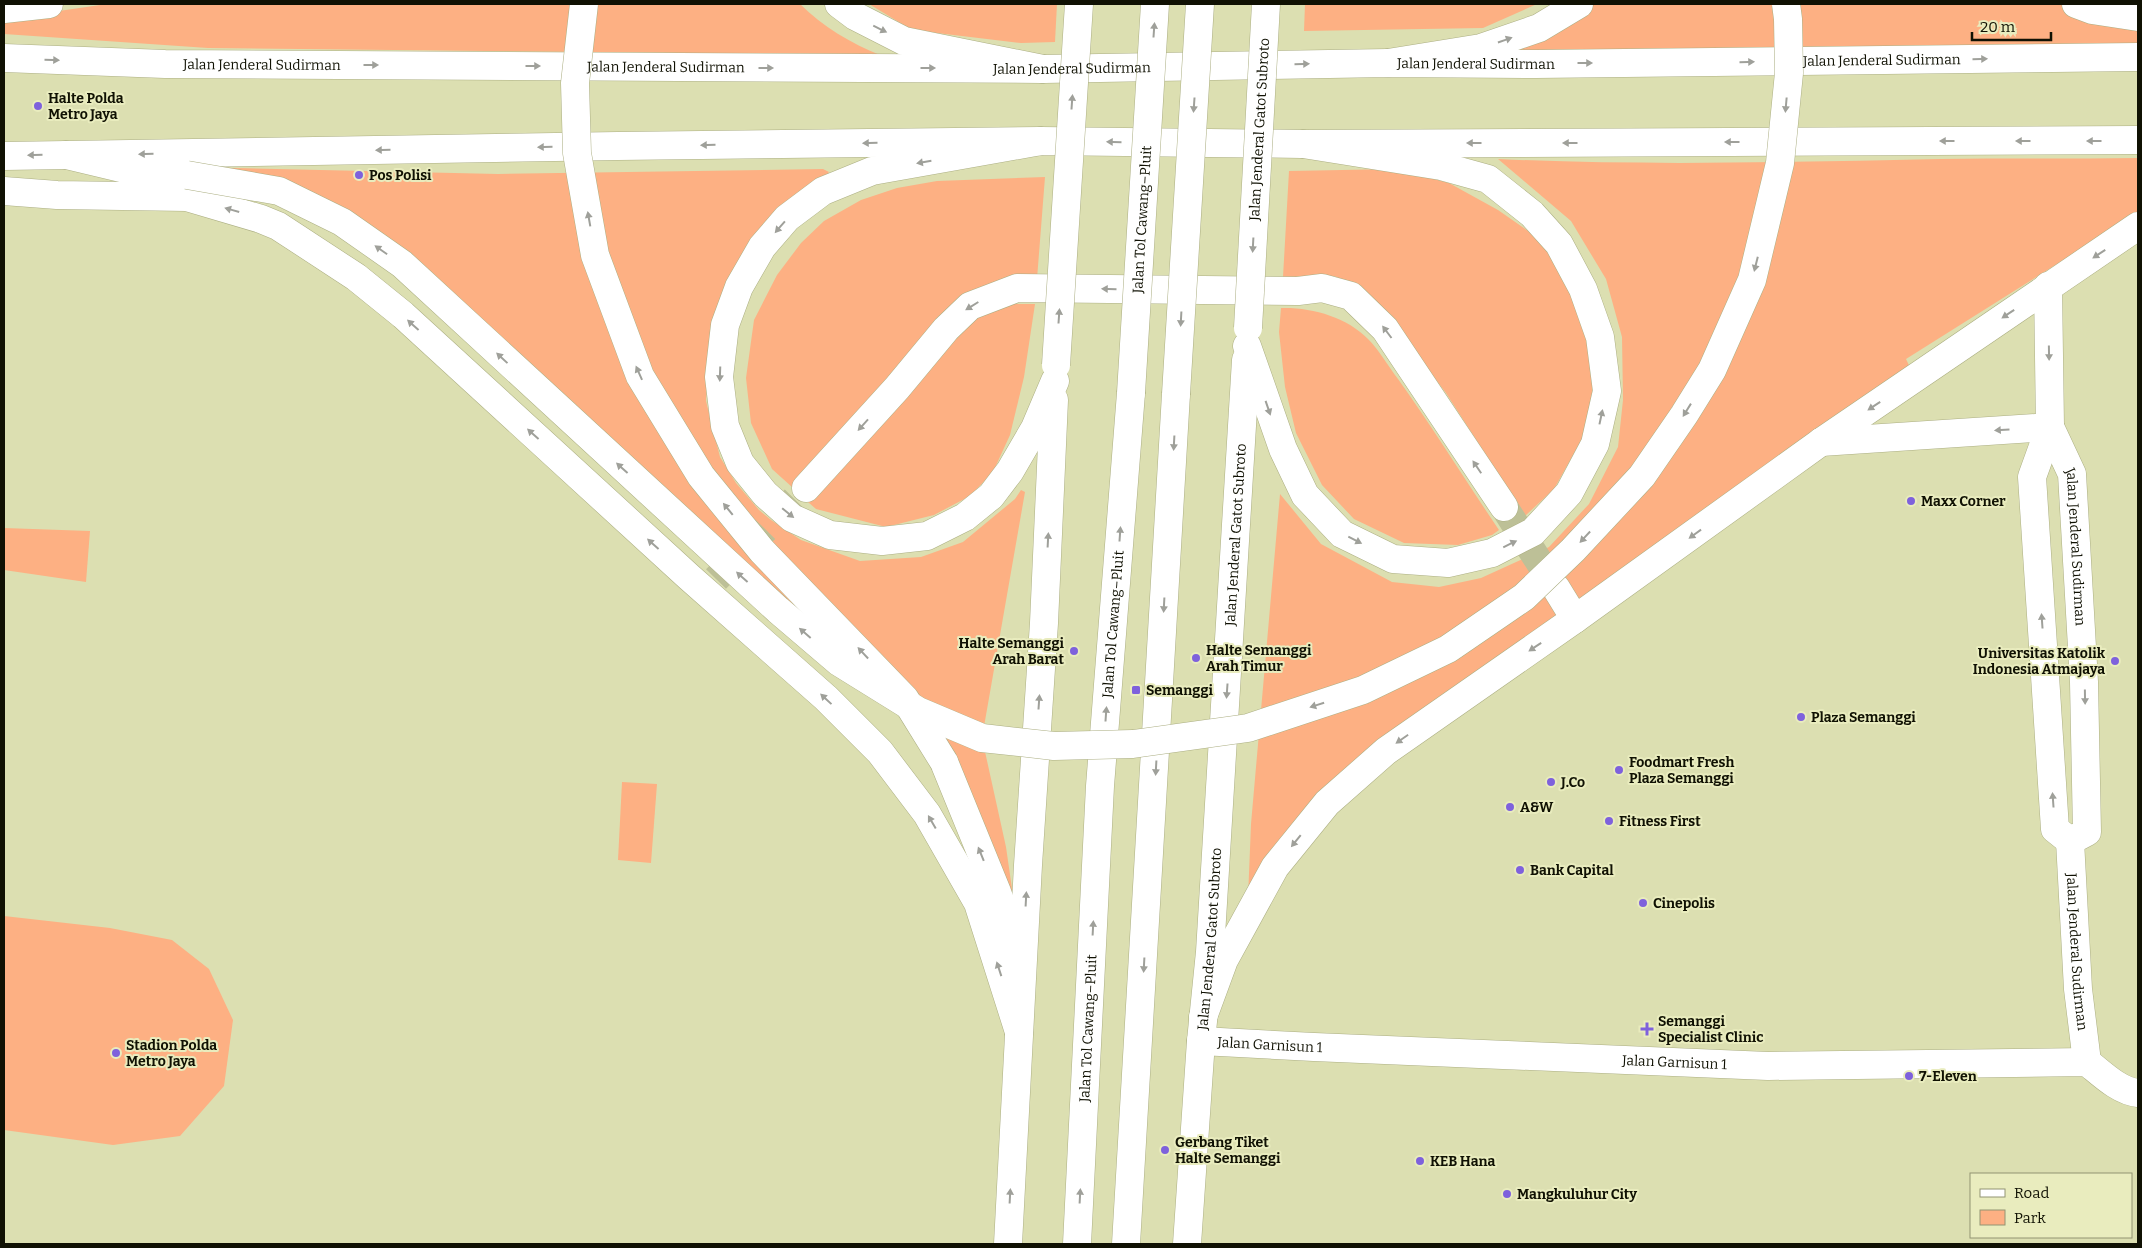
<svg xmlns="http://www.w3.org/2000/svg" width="2142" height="1248" viewBox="0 0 2142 1248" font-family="Bitter,serif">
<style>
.green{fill:#fdb083}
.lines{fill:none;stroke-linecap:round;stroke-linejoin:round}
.highway-tunnel{stroke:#bdc097;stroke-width:28;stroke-dasharray:28 14;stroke-linecap:butt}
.minor-casing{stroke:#acaf83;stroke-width:29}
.major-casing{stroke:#acaf83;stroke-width:29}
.highway-casing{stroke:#acaf83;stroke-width:29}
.minor{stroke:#fff;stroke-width:28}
.major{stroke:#fff;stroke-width:28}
.highway{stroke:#fff;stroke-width:28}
.highway-bridge-casing{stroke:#acaf83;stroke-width:29;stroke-linecap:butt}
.highway-bridge{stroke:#fff;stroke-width:28}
.oneway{fill:#9fa09a}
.poi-dot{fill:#7e61dc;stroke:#e9ecbe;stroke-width:2}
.labels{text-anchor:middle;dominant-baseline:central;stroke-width:4;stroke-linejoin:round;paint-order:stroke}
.street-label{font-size:14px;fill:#101103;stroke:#e9ecbe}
.poi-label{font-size:14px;font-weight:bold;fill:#101103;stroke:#e9ecbe;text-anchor:start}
</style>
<rect width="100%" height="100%" fill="#dcdfb1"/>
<g class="green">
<path d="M107 4H800C822 26 852 44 880 55L208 48 4 34V19Z"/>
<path d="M869 4H1057L1055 42 1021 43 912 30Z"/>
<path d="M1305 4H1537L1483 28 1304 31Z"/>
<path d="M1579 4H2076L2138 17V57L1683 63 1481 48Z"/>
<path d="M2138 158V213L1906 359 1915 378 1386 751 1248 898 1251 824 1280 494 1321 544 1392 582 1439 587 1481 578 1549 547 1589 504 1618 447 1623 400 1622 337 1606 279 1571 221 1498 159C1646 166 1793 162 1941 159 2007 158 2073 159 2138 158Z"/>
<path d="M107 165 498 174 823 169 829 172 710 338 706 401 720 457 736 483 759 510 771 520 801 540 860 561 921 557 963 542 1015 499 1021 490 1025 492 982 738 1006 847 1023 965 944 762 870 681 402 265 279 191Z"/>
<path d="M1395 169 1449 183 1498 210 1541 240 1569 281 1591 334 1593 387 1586 432 1554 489 1525 516 1446 393 1387 316 1357 286 1334 276 1283 277 1289 171Z"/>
<path d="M1045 177 1037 279H1019L792 487 772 469 751 423 746 378 754 320 777 275 801 243 824 221 861 200 897 188 937 181Z"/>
<path d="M1012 304H1035L1024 377 1010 435 993 472 970 496 934 515 886 527 816 509 808 502 969 325 980 316Z"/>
<path d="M1281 308C1311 307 1347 317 1368 339 1379 350 1388 366 1398 379 1433 428 1465 480 1499 530L1492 535 1458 545 1404 543 1354 519 1322 485 1296 433 1285 387 1279 332Z"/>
<path d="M4 528 90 531 86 582 4 570Z"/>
<path d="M622 782 657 784 651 863 618 860Z"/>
<path d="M4 916 110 928 172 940 209 969 233 1020 224 1086 180 1136 113 1145 4 1130Z"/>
</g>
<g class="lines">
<g class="highway-tunnel">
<path d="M1504 507 1556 588"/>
<path d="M716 579 806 488"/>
</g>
<defs>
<g id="minor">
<path d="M2048 286 2050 427 2032 477 2055 829 2070 841"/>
<path id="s1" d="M2050 427 2072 474 2084 682 2087 832 2070 841"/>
<path d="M1821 442 2050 427"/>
<path id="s2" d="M2070 841 2078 989 2087 1062"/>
<path id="s3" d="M1201 1041 1314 1047 1768 1066 2087 1062C2102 1074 2119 1091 2138 1093"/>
</g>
<g id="major">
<path id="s4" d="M4 58 165 64 1043 69 1388 63 1536 64 2138 57"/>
<path d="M4 156 618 146 1041 141 1303 144 2138 140"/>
</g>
<g id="highway">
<path d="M839 4 855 16 904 41 1043 69"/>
<path d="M2076 4 2092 10 2138 17"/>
<path d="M4 9 49 4"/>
<path d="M1388 63 1481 48 1539 28 1579 4"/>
<path d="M1041 141 872 171 823 191 787 218 762 247 739 287 725 325 719 377 725 426 740 463 765 494 792 518 830 535 882 541 927 536 965 517 991 496 1010 471 1035 428 1055 381"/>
<path d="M66 155 133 171 187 175"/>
<path d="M4 191 57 195 187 197 261 219 278 226 356 277 403 315 689 577 826 698 880 752 927 814 978 903 1019 1032"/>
<path d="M1247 346 1283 449 1305 495 1342 534 1393 559 1448 563 1492 553 1533 532 1569 493 1595 444 1607 391 1600 337 1583 289 1559 244 1532 214 1488 179 1441 166 1303 144"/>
<path d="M806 488 897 388 946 329 970 306 1017 288 1298 291 1322 288 1351 296 1385 329 1504 507"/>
<path d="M1556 588 1575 619"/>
<path d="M944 762 997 892 1018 952"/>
<path d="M1203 1017 1224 960 1275 867 1327 803 1386 751 1575 619 1821 442 2138 226"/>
<path d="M1008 1244 1028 865 1044 623 1054 400"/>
<path id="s5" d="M1077 1244 1100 786 1131 393"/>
<path d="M1126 1244 1176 394"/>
<path id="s6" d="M1187 1244 1201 1041 1210 952 1246 360"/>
</g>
</defs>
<use href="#minor" class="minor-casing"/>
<use href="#major" class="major-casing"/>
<use href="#highway" class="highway-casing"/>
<use href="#minor" class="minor"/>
<use href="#major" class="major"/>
<use href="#highway" class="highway"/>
<defs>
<g id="highway-bridge">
<path d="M584 4 575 83 577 153 595 255 640 376 701 476 762 551 905 699 944 762"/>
<path d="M187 175 279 191 342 222 402 264 778 610 839 662 918 711 982 738 1054 746 1133 744 1248 728 1363 690 1448 649 1524 597 1573 550 1642 476 1684 415 1712 370 1752 280 1780 163 1789 73 1788 19 1786 4"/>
<path id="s7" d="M1248 328 1266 4"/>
<path d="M1056 365 1079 4"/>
<path id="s8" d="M1131 393 1155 4"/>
<path d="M1176 394 1200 4"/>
</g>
</defs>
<use href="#highway-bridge" class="highway-bridge-casing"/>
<use href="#highway-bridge" class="highway-bridge"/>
</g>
<defs><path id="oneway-solid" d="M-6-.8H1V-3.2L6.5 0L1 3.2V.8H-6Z" transform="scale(1.25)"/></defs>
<g class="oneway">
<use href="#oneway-solid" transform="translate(880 29) rotate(26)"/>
<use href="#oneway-solid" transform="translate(1154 30) rotate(-86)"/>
<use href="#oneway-solid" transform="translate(1505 40) rotate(-19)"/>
<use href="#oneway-solid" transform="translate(1980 59) rotate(-1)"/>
<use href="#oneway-solid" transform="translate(52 60) rotate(2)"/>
<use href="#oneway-solid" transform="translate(1747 62) rotate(-1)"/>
<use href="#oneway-solid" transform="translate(1585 63)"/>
<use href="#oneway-solid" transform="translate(1302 64) rotate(-1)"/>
<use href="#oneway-solid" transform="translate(371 65)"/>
<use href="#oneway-solid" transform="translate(533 66)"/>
<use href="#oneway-solid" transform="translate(766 68)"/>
<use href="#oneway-solid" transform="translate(928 68)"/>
<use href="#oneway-solid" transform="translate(1072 102) rotate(-86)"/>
<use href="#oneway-solid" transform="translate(1194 105) rotate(94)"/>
<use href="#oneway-solid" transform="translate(1786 105) rotate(95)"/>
<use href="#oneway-solid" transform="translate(1947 141) rotate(180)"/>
<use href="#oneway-solid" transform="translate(2023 141) rotate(180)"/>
<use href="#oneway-solid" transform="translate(2094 141) rotate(180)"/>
<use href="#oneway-solid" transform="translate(1114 142) rotate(-179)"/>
<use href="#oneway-solid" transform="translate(1732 142) rotate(180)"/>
<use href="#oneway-solid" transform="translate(870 143) rotate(179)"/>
<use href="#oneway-solid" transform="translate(1474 143) rotate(180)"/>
<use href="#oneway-solid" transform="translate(1570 143) rotate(180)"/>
<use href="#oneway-solid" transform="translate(708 145) rotate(179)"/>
<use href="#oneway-solid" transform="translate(545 147) rotate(179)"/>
<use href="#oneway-solid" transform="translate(383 150) rotate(179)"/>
<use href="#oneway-solid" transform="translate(146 154) rotate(179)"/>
<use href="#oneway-solid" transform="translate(35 155) rotate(179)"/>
<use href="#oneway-solid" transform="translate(924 162) rotate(170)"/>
<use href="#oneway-solid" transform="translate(232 210) rotate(-164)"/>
<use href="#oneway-solid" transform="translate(589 219) rotate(-100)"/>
<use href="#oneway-solid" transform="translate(780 227) rotate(131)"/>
<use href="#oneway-solid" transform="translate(1253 245) rotate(93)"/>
<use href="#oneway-solid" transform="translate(381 250) rotate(-145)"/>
<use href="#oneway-solid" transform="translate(2099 254) rotate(147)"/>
<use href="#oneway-solid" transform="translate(1756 264) rotate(104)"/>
<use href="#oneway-solid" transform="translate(1109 289) rotate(-179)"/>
<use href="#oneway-solid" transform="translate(972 306) rotate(148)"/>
<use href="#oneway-solid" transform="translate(2008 314) rotate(146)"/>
<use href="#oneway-solid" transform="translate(1059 316) rotate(-86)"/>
<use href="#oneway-solid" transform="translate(1181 319) rotate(93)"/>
<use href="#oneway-solid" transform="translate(413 325) rotate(-138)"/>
<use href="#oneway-solid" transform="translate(1387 332) rotate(-127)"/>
<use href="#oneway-solid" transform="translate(2049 353) rotate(89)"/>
<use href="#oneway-solid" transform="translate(502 358) rotate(-137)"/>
<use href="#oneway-solid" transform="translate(639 373) rotate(-114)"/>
<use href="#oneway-solid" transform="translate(720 374) rotate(92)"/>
<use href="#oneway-solid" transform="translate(1874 406) rotate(146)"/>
<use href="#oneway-solid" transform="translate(1268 408) rotate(71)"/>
<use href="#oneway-solid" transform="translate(1687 410) rotate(122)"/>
<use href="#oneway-solid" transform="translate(1601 417) rotate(-78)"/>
<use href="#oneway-solid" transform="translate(863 425) rotate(132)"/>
<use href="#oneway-solid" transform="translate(2002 430) rotate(176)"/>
<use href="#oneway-solid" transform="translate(533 434) rotate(-138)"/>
<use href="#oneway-solid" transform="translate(1174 443) rotate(93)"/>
<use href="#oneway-solid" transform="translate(1477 467) rotate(-124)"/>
<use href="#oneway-solid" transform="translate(622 468) rotate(-138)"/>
<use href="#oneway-solid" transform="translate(728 509) rotate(-129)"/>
<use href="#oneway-solid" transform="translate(788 513) rotate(39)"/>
<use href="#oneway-solid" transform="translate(1120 534) rotate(-86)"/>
<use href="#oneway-solid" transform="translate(1695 534) rotate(144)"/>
<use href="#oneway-solid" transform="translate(1585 537) rotate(133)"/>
<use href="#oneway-solid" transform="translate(1048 540) rotate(-87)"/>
<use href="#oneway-solid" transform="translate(1355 540) rotate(27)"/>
<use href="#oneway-solid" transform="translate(653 544) rotate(-138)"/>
<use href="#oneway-solid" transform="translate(1510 544) rotate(-26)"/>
<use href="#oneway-solid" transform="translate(742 577) rotate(-138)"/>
<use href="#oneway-solid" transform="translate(1164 605) rotate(93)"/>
<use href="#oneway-solid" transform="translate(2042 621) rotate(-94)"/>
<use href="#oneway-solid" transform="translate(805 633) rotate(-139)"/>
<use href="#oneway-solid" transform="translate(1535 647) rotate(146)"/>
<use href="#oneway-solid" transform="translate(863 653) rotate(-133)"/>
<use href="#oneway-solid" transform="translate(1227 691) rotate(94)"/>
<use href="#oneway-solid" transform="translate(2085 697) rotate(89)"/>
<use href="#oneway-solid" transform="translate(826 699) rotate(-137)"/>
<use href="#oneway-solid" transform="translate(1039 702) rotate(-86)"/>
<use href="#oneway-solid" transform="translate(1317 705) rotate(162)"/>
<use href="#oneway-solid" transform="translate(1106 714) rotate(-86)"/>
<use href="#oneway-solid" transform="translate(1402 739) rotate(145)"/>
<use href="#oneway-solid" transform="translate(1156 768) rotate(93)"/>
<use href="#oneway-solid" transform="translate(2053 800) rotate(-94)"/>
<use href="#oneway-solid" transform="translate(932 822) rotate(-120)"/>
<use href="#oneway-solid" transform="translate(1296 841) rotate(129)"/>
<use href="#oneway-solid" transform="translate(981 854) rotate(-112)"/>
<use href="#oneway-solid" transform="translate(1026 899) rotate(-87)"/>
<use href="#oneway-solid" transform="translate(1093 928) rotate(-87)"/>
<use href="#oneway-solid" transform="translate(1144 965) rotate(93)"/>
<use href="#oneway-solid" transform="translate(999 969) rotate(-108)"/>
<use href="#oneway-solid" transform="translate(1010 1196) rotate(-87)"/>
<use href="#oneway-solid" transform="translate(1080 1196) rotate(-87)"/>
</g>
<g class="poi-dot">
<circle cx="38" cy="106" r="5"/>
<circle cx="359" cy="175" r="5"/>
<circle cx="1911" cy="501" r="5"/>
<circle cx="1074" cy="651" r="5"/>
<circle cx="1196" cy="658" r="5"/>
<circle cx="2115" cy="661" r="5"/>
<rect x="1131" y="685" width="10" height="10" rx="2.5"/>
<circle cx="1801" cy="717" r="5"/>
<circle cx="1619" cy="770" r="5"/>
<circle cx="1551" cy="782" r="5"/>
<circle cx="1510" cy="807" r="5"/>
<circle cx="1609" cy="821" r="5"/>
<circle cx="1520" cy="870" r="5"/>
<circle cx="1643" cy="903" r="5"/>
<path d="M1644.5 1021.5h5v5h5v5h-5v5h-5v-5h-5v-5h5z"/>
<circle cx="116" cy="1053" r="5"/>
<circle cx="1909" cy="1076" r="5"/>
<circle cx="1165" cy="1150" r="5"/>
<circle cx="1420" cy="1161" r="5"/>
<circle cx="1507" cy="1194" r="5"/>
</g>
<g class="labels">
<g class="street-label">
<text stroke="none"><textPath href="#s4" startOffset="1878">Jalan Jenderal Sudirman</textPath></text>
<text stroke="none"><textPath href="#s4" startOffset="1472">Jalan Jenderal Sudirman</textPath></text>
<text stroke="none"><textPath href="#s4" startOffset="258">Jalan Jenderal Sudirman</textPath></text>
<text stroke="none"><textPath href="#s4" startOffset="662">Jalan Jenderal Sudirman</textPath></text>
<text stroke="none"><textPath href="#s4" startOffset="1068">Jalan Jenderal Sudirman</textPath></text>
<text stroke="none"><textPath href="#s7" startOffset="199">Jalan Jenderal Gatot Subroto</textPath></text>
<text stroke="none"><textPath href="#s8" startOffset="174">Jalan Tol Cawang–Pluit</textPath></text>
<text stroke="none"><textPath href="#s6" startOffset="711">Jalan Jenderal Gatot Subroto</textPath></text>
<text stroke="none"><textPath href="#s1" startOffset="125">Jalan Jenderal Sudirman</textPath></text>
<text stroke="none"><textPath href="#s5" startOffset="621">Jalan Tol Cawang–Pluit</textPath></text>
<text stroke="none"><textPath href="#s6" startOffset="306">Jalan Jenderal Gatot Subroto</textPath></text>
<text stroke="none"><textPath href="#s2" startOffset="111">Jalan Jenderal Sudirman</textPath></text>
<text stroke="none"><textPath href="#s5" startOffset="216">Jalan Tol Cawang–Pluit</textPath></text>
<text stroke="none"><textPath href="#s3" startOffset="69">Jalan Garnisun 1</textPath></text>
<text stroke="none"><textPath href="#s3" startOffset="474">Jalan Garnisun 1</textPath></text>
</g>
<g class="poi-label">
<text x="48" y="98">Halte Polda<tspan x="48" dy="16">Metro Jaya</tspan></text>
<text x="369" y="175">Pos Polisi</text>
<text x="1921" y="501">Maxx Corner</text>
<text x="1064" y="643" text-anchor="end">Halte Semanggi<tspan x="1064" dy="16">Arah Barat</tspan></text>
<text x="1206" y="650">Halte Semanggi<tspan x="1206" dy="16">Arah Timur</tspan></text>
<text x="2105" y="653" text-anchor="end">Universitas Katolik<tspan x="2105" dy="16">Indonesia Atmajaya</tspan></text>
<text x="1146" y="690">Semanggi</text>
<text x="1811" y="717">Plaza Semanggi</text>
<text x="1629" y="762">Foodmart Fresh<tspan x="1629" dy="16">Plaza Semanggi</tspan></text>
<text x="1561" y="782">J.Co</text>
<text x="1520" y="807">A&amp;W</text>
<text x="1619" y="821">Fitness First</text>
<text x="1530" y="870">Bank Capital</text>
<text x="1653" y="903">Cinepolis</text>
<text x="1658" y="1021">Semanggi<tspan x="1658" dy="16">Specialist Clinic</tspan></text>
<text x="126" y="1045">Stadion Polda<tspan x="126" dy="16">Metro Jaya</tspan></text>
<text x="1919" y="1076">7-Eleven</text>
<text x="1175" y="1142">Gerbang Tiket<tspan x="1175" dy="16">Halte Semanggi</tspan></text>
<text x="1430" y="1161">KEB Hana</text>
<text x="1517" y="1194">Mangkuluhur City</text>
</g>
</g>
<rect width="2142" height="1248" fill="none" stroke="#101103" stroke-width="10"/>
<rect x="1970" y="1173" width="162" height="65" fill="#e9ecbe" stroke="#929473"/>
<rect x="1980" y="1189" width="25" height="8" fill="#ffffff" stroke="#929473"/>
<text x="2014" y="1198" font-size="15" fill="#101103">Road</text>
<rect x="1980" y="1210" width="25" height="15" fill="#fdb083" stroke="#929473"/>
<text x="2014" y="1223" font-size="15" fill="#101103">Park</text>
<path d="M1972 32v8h79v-8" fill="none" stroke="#101103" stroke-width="2.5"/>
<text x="1980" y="32" font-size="15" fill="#101103" stroke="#e9ecbe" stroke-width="4" paint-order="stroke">20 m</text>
</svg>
